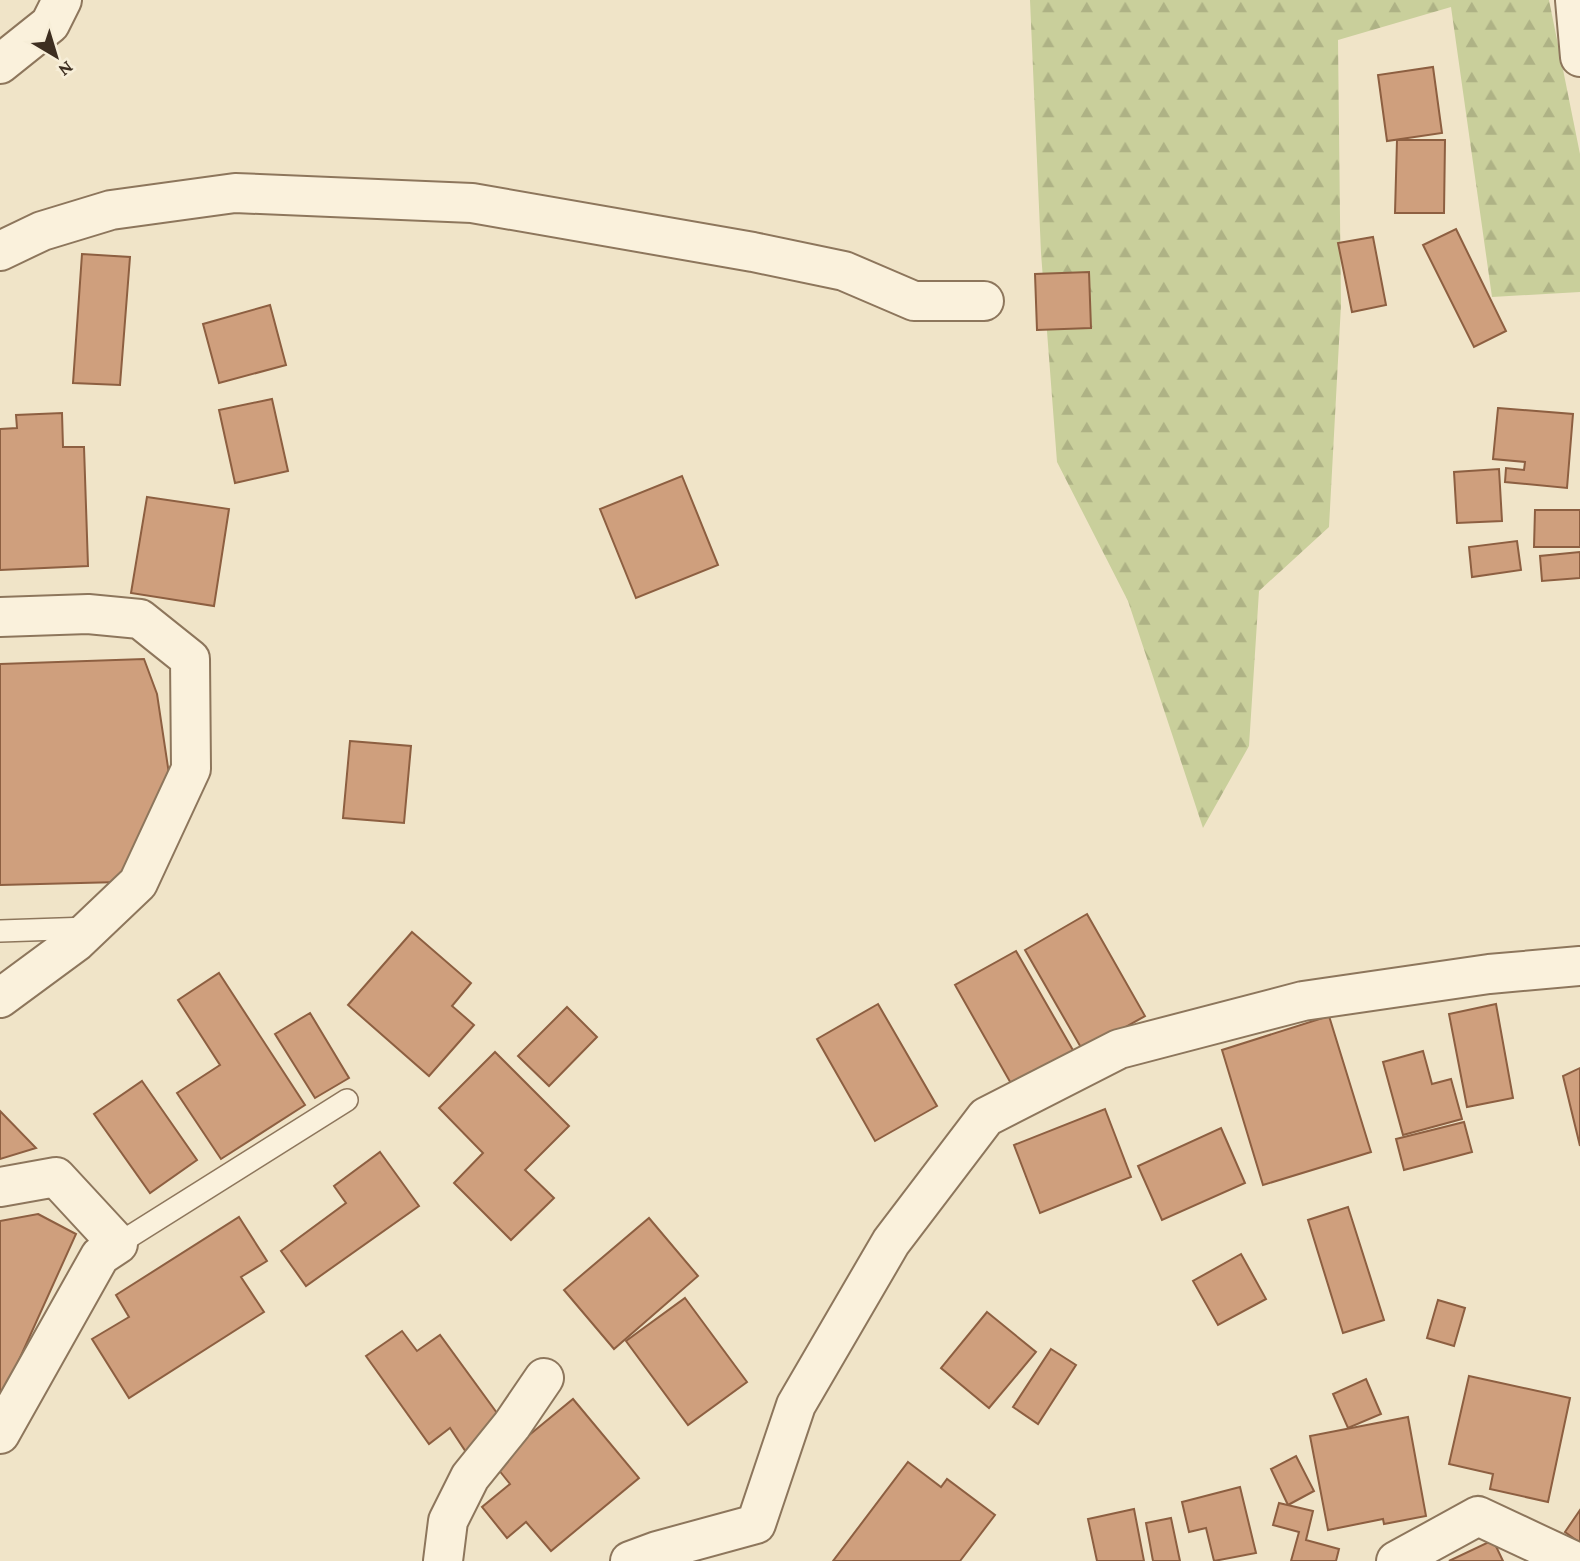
<svg xmlns="http://www.w3.org/2000/svg" width="1580" height="1561" viewBox="0 0 1580 1561" font-family="'Crimson Pro',serif">
<style>
.forest{fill:url(#forest-firs)}
.building{fill:#cf9f7d;stroke:#8d5f41;stroke-width:2}
.lines{fill:none;stroke-linecap:round;stroke-linejoin:round}
.service-casing{stroke:#8d765c;stroke-width:24}
.minor-casing{stroke:#8d765c;stroke-width:42}
.service{stroke:#faf1dc;stroke-width:21}
.minor{stroke:#faf1dc;stroke-width:38}
</style>
<defs>
<pattern id="forest-firs" width="22" height="20" patternUnits="userSpaceOnUse" patternTransform="scale(1.75)"><rect width="22" height="20" fill="#c9cf9b"/><path d="M5 1l3.5 6h-7zM16 11l3.5 6h-7z" fill="#aeb285"/></pattern>
</defs>
<rect width="100%" height="100%" fill="#f0e4c8"/>
<path class="forest" d="M1030 0H1549L1580 154V292L1492 297 1451 7 1338 40 1341 305 1329 527 1259 591 1249 746 1203 828 1128 601 1057 462 1041 253Z"/>
<g class="building">
<path d="M1433 67 1442 133 1387 141 1378 75Z"/>
<path d="M1397 140H1445L1444 213H1395Z"/>
<path d="M1456 229 1506 331 1474 347 1423 245Z"/>
<path d="M1373 237 1386 305 1352 312 1338 243Z"/>
<path d="M82 254 130 257 120 385 73 383Z"/>
<path d="M1089 272 1091 328 1037 330 1035 274Z"/>
<path d="M270 305 286 365 219 383 203 324Z"/>
<path d="M272 399 288 471 235 483 219 410Z"/>
<path d="M1498 408 1573 414 1567 488 1505 482 1506 468 1524 470 1525 462 1493 459Z"/>
<path d="M62 413 63 447H84L88 566 0 570V429L17 428 16 415Z"/>
<path d="M1499 469 1502 521 1457 523 1454 472Z"/>
<path d="M682 476 718 565 636 598 600 509Z"/>
<path d="M147 497 229 509 214 606 131 593Z"/>
<path d="M1535 510H1580V547H1534Z"/>
<path d="M1517 541 1521 570 1472 577 1469 547Z"/>
<path d="M1580 552V578L1542 581 1540 556Z"/>
<path d="M144 659 157 694 172 794 120 882 0 885V664Z"/>
<path d="M350 741 411 746 404 823 343 818Z"/>
<path d="M1087 914 1145 1016 1083 1051 1025 950Z"/>
<path d="M412 932 471 983 452 1006 474 1025 429 1076 348 1005Z"/>
<path d="M1016 951 1074 1052 1013 1087 955 985Z"/>
<path d="M219 973 305 1105 221 1159 177 1093 220 1065 178 1000Z"/>
<path d="M878 1004 937 1106 875 1141 817 1039Z"/>
<path d="M1496 1004 1513 1098 1467 1107 1449 1014Z"/>
<path d="M567 1007 597 1037 549 1086 518 1056Z"/>
<path d="M310 1013 349 1078 315 1098 275 1034Z"/>
<path d="M1329 1016 1371 1152 1263 1185 1222 1050Z"/>
<path d="M1423 1051 1432 1084 1451 1079 1462 1119 1403 1135 1383 1062Z"/>
<path d="M495 1052 569 1126 525 1170 554 1198 511 1240 454 1183 483 1153 439 1108Z"/>
<path d="M1580 1068V1146L1563 1076Z"/>
<path d="M142 1081 197 1160 150 1193 94 1114Z"/>
<path d="M1105 1109 1131 1177 1040 1213 1014 1145Z"/>
<path d="M0 1111 36 1148 0 1159Z"/>
<path d="M1464 1122 1472 1152 1404 1170 1396 1139Z"/>
<path d="M1221 1128 1245 1183 1162 1220 1138 1166Z"/>
<path d="M380 1152 419 1206 306 1286 281 1251 346 1203 334 1186Z"/>
<path d="M1348 1207 1384 1320 1343 1333 1308 1220Z"/>
<path d="M38 1214 76 1234 0 1402V1221Z"/>
<path d="M239 1217 267 1261 241 1277 264 1312 129 1398 92 1339 129 1317 116 1295Z"/>
<path d="M649 1218 698 1276 614 1349 564 1290Z"/>
<path d="M1241 1254 1266 1299 1218 1325 1193 1281Z"/>
<path d="M685 1298 747 1382 688 1425 626 1341Z"/>
<path d="M1438 1300 1465 1308 1454 1346 1427 1338Z"/>
<path d="M987 1312 1036 1352 989 1408 941 1368Z"/>
<path d="M402 1331 417 1351 440 1335 505 1424 466 1452 450 1428 429 1444 366 1356Z"/>
<path d="M1051 1349 1076 1365 1038 1424 1013 1407Z"/>
<path d="M1469 1376 1570 1398 1548 1502 1490 1489 1493 1474 1449 1464Z"/>
<path d="M1366 1379 1381 1414 1348 1428 1333 1394Z"/>
<path d="M573 1399 639 1478 551 1551 526 1522 507 1538 482 1507 510 1484 494 1464Z"/>
<path d="M1408 1417 1426 1516 1384 1524 1383 1519 1328 1530 1310 1436Z"/>
<path d="M1296 1456 1314 1491 1288 1505 1271 1469Z"/>
<path d="M908 1462 941 1487 947 1479 995 1515 960 1561H833Z"/>
<path d="M1240 1487 1256 1553 1214 1561 1206 1528 1189 1532 1182 1502Z"/>
<path d="M1279 1503 1313 1511 1306 1540 1339 1549 1336 1561H1291L1299 1532 1273 1525Z"/>
<path d="M1134 1509 1144 1561H1097L1088 1519Z"/>
<path d="M1580 1510V1543L1565 1532Z"/>
<path d="M1171 1518 1180 1561H1153L1146 1523Z"/>
<path d="M1493 1540 1503 1561H1449Z"/>
</g>
<g class="lines">
<defs>
<g id="service">
<path d="M0 931 89 928"/>
<path d="M118 1244 347 1100"/>
</g>
<g id="minor">
<path d="M1575 0 1580 57"/>
<path d="M0 64 50 24 62 0"/>
<path d="M0 251 42 231 111 210 235 193 472 203 753 252 844 271 914 301H984"/>
<path d="M0 617 88 614 140 619 190 659 191 769 138 883 76 942 0 998"/>
<path d="M0 1187 56 1177 118 1244 100 1256 0 1434"/>
<path d="M443 1561 448 1521 470 1477 512 1425 544 1378"/>
<path d="M630 1561 657 1551 756 1524 796 1405 891 1242 986 1117 1119 1049 1303 1001 1489 974 1580 966"/>
<path d="M1396 1561 1478 1516 1574 1561"/>
</g>
</defs>
<use href="#service" class="service-casing"/>
<use href="#minor" class="minor-casing"/>
<use href="#service" class="service"/>
<use href="#minor" class="minor"/>
</g>
<g transform="translate(56 56) rotate(142)" stroke="#f7eed8" stroke-width="5" paint-order="stroke">
<path d="M0-5L12 26L0 18L-12 26Z" fill="#3d2e20"/>
<text y="-10" font-size="19" font-weight="bold" text-anchor="middle" fill="#3d2e20">N</text>
</g>
</svg>
